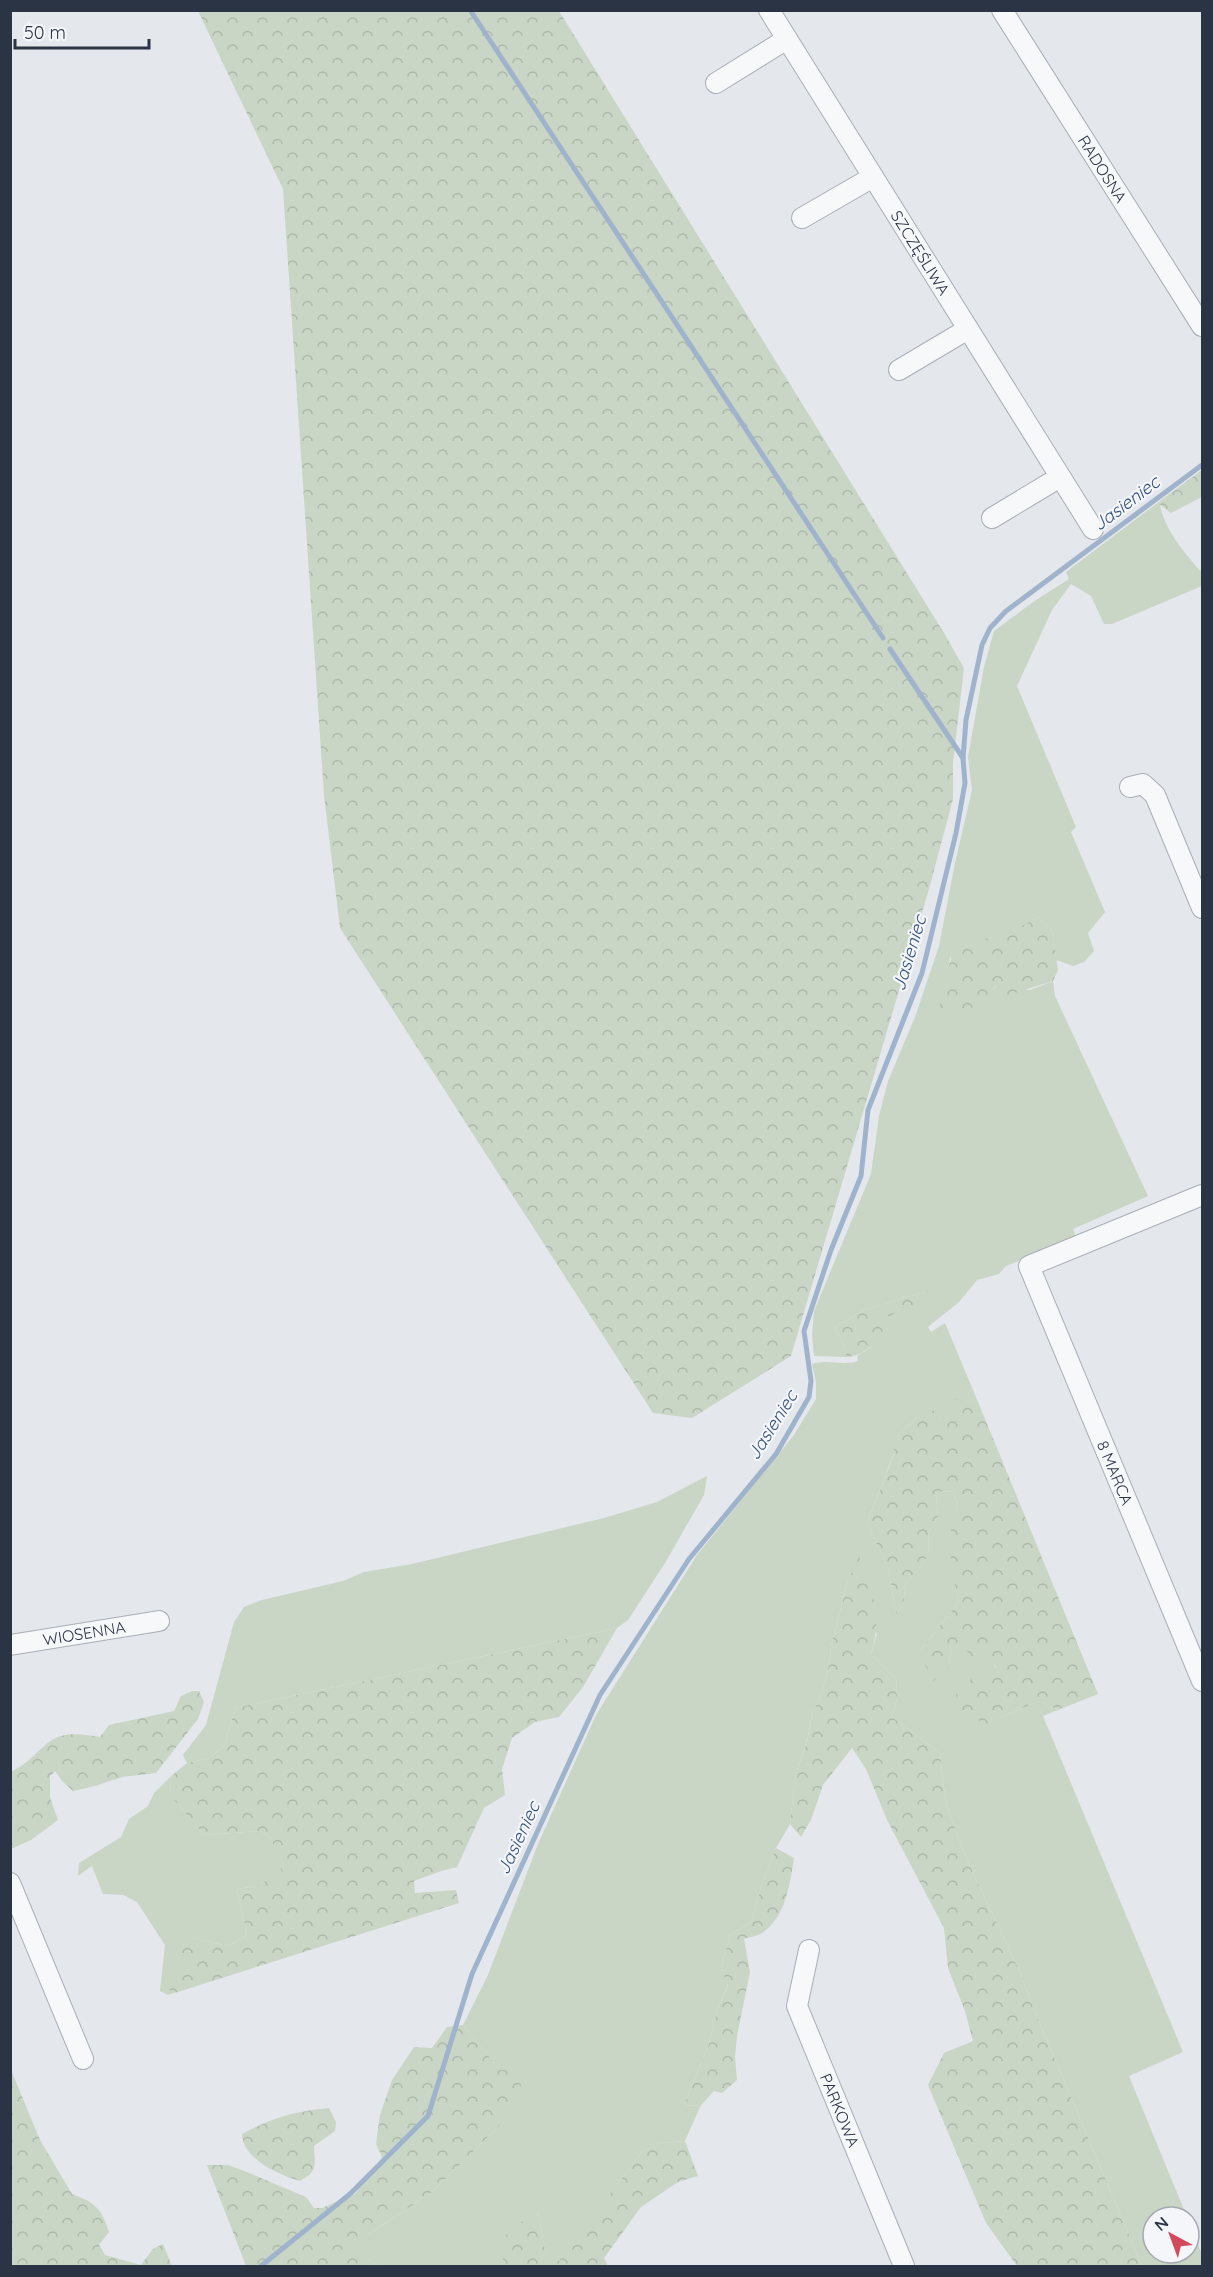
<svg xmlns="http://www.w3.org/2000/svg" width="1213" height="2277" viewBox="0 0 1213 2277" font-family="Quicksand,sans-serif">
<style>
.grass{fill:#c9d6c5}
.forest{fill:url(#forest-crowns)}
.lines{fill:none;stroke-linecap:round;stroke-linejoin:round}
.stream{stroke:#9fb4cc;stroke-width:5}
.minor-casing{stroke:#a9aeb7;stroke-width:22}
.minor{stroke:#f7f8fa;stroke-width:20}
.labels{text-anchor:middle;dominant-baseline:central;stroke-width:4.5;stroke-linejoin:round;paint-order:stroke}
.street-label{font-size:16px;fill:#2b3445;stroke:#f4f6f9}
.water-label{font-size:18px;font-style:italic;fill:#34527a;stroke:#f4f6f9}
</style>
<defs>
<pattern id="forest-crowns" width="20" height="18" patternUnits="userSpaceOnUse" patternTransform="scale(1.5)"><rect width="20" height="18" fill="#c9d6c5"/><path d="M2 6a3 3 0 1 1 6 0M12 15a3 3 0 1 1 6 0" fill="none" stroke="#adb8ab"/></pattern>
</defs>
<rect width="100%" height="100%" fill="#e4e7ec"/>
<g class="grass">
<path d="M1164 498 1160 505C1165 531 1185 553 1202 573V586L1112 624H1104L1091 596 1071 584 1052 610 1017 686 1076 827 1071 832 1105 912 1088 933 1094 951 1084 962 1073 966 1056 960 1052 930 1038 917 1019 929 990 938 950 958 946 978 992 990 997 986 1030 990 1053 981 1055 996 1148 1196 1073 1229 1076 1238 1006 1266 999 1274 977 1280 959 1302 928 1327 931 1332 945 1323 978 1402 957 1400 939 1419 917 1417 894 1439V1453L867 1523 889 1571 896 1614 903 1606 906 1583 915 1574 928 1556 929 1531 938 1518 936 1492 953 1491 958 1507C946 1535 952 1572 959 1602L919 1652 948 1668 951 1650 964 1645 994 1665 1000 1672 995 1678H974L1001 1717 1039 1701 1058 1710 1043 1716 1183 2052 1129 2076 1187 2217H1153V2253H1189V2222L1202 2254V2266H1142L1033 2007C1009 1937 967 1874 947 1804 943 1788 942 1770 940 1753L892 1717 897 1699 896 1679 871 1654 877 1634 848 1581 831 1646 830 1661 822 1693 812 1714 808 1737 795 1777 790 1824 776 1848 761 1887 751 1922 730 1935 721 1969 728 1984 717 2011 708 2047 687 2097 685 2106 701 2105 685 2141 660 2143 642 2152 559 2262 546 2255 538 2212 503 2238V2266H378L353 2248 369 2234 431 2193 497 2128 499 2069 463 2025 488 1975 538 1844 596 1715 697 1555 794 1435 816 1399V1382L812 1364C828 1359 842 1366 858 1361L857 1356 870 1348 885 1318 928 1291 864 1310 835 1327 846 1350V1357L814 1356 812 1335 814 1311 871 1174 879 1116 888 1081 915 1017 939 946 955 863 972 790 968 757 984 667 994 631 1036 600 1069 579 1066 572Z"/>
<path d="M707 1476 704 1495 665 1563 628 1620 617 1628 235 1708 225 1745 210 1758 187 1763 183 1755 206 1725 234 1622 244 1607 262 1600 343 1581 364 1572 412 1564 604 1518 657 1502Z"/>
<path d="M170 1777 171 1796 204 1835 260 1831 271 1837 283 1872 256 1886 237 1889 247 1935 228 1946 192 1938 168 1995 160 1991 165 1945 137 1902 123 1895 103 1894 92 1866 78 1876 79 1863 121 1837 129 1819 148 1806 154 1793Z"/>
</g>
<g class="forest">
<path d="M198 11H559L944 633 964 668 953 763V799L929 889 791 1356 692 1418 653 1413 340 928 324 795 283 189Z"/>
<path d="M1202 470V497L1171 513 1160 505 1164 498Z"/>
<path d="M1038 917 1052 930 1058 970 1053 981 1005 996 996 986 992 990 994 1002 948 1014 940 1007 939 997 955 946C985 940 1012 933 1038 917Z"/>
<path d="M928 1291 927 1299 885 1318V1334C873 1345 863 1356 846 1357V1350L835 1327 864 1310Z"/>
<path d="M926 1399 939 1419 957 1399 978 1402 1098 1694 1058 1710 1039 1701 1001 1717 991 1738 977 1718 950 1717 959 1685 974 1678H995L999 1672 995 1665 975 1663 964 1646 951 1650 948 1668 933 1681 919 1652 959 1602C951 1569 944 1539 958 1507L953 1491 936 1492 938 1518 929 1531 928 1556 915 1574 906 1583 903 1606 896 1614 889 1571 867 1523 894 1454V1439L917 1417 918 1402Z"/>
<path d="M859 1556C873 1594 883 1613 871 1654L896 1679 897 1699 892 1717 940 1753C942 1770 943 1788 947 1804 967 1874 1009 1937 1033 2007L1142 2266H1017L986 2223 928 2085 944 2053 973 2041 965 2011 948 1968 944 1928 887 1820 866 1769 852 1748 823 1785 811 1820 801 1837 790 1824 795 1777 808 1738 812 1714 822 1693 830 1661 831 1646 848 1581Z"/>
<path d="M617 1628 583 1687 559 1717 535 1722 512 1738 502 1769 505 1795 484 1808 457 1867 441 1871 414 1881 415 1893 456 1890 459 1903 168 1995 179 1965V1950L192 1938 228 1946 247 1935 237 1889 256 1886 282 1872 271 1837 260 1831 204 1835 171 1796 170 1777 187 1763 210 1758 225 1745 235 1708Z"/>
<path d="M192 1691H199L204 1702 198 1719 156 1773 122 1777 95 1786 73 1791 62 1781 55 1771 50 1776V1797L58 1820 31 1840 11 1849V1772C31 1762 36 1751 52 1740 66 1731 86 1735 100 1737L109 1725 174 1711 181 1696Z"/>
<path d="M776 1848 794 1858C790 1883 786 1917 762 1933 758 1936 749 1937 744 1939L750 1972 737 2036 735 2057 737 2080 722 2093 714 2091 701 2105 685 2106 687 2097 708 2047 717 2011 728 1985 721 1969 730 1935 751 1922 761 1887Z"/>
<path d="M463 2025 499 2069 521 2073V2093L497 2128 431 2193 369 2234 354 2248 378 2266H246L207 2165H228L247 2172 306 2197 314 2208H322L355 2194 382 2157 376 2144 380 2115 392 2080 414 2047 432 2048 447 2027Z"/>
<path d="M11 2070 40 2140 72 2194C96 2203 101 2208 109 2232L99 2245 105 2255 141 2265 153 2249 163 2244 172 2266H11Z"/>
<path d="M329 2108 336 2122 335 2131 314 2146C315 2165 318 2171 300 2181 278 2175 243 2159 242 2134 274 2117 293 2112 329 2108Z"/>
<path d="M685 2141 698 2176 678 2182 641 2207 604 2258 608 2266H503V2238L520 2223 538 2212 546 2255 559 2261 642 2152 660 2143Z"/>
</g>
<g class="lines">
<g class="stream">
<path d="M470 10 883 638"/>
<path d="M890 649 963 758"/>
<path d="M261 2266 350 2194 428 2116 472 1974 600 1695 689 1559 776 1454 809 1397 811 1381 804 1331 831 1250 861 1176 868 1110 922 973 956 833 965 783 963 758 966 720 982 645 990 628 1006 611 1202 465"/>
</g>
<defs>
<g id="minor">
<path id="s1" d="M769 10 1093 529"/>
<path id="s2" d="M1002 10 1202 326"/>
<path d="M716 83 787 39"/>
<path d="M802 218 873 177"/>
<path d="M899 370 968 329"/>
<path d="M992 518 1060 477"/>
<path d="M1130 787 1143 784 1155 795 1202 908"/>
<path id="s3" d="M1202 1195 1029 1266 1202 1681"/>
<path id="s4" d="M10 1645 159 1621"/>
<path d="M10 1883 83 2059"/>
<path id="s5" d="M809 1950 797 2006 904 2266"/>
</g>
</defs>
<use href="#minor" class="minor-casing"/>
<use href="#minor" class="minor"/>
</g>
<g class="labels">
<g class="street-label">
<text stroke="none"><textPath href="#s2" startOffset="188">RADOSNA</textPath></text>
<text stroke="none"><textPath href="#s1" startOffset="286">SZCZĘŚLIWA</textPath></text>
<text stroke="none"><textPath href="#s3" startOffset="411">8 MARCA</textPath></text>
<text stroke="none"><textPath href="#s4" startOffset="75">WIOSENNA</textPath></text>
<text stroke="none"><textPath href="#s5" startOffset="170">PARKOWA</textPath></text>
</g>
<g class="water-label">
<text transform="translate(1126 503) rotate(-37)">Jasieniec</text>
<text transform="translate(909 953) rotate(-73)">Jasieniec</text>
<text transform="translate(772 1425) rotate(-58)">Jasieniec</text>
<text transform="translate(518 1838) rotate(-65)">Jasieniec</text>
</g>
</g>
<rect width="1213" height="2277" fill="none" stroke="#2b3445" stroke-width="24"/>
<g transform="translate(1171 2235) rotate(319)"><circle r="28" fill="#f4f6f9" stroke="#a4a8b1" stroke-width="1.5"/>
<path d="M0-4.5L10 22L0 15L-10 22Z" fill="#d1495b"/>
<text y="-9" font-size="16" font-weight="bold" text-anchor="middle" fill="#2b3445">N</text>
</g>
<path d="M15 39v9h134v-9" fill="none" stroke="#2b3445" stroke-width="3"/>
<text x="24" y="39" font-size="18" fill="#2b3445" stroke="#f4f6f9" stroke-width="4.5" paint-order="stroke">50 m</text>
</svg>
